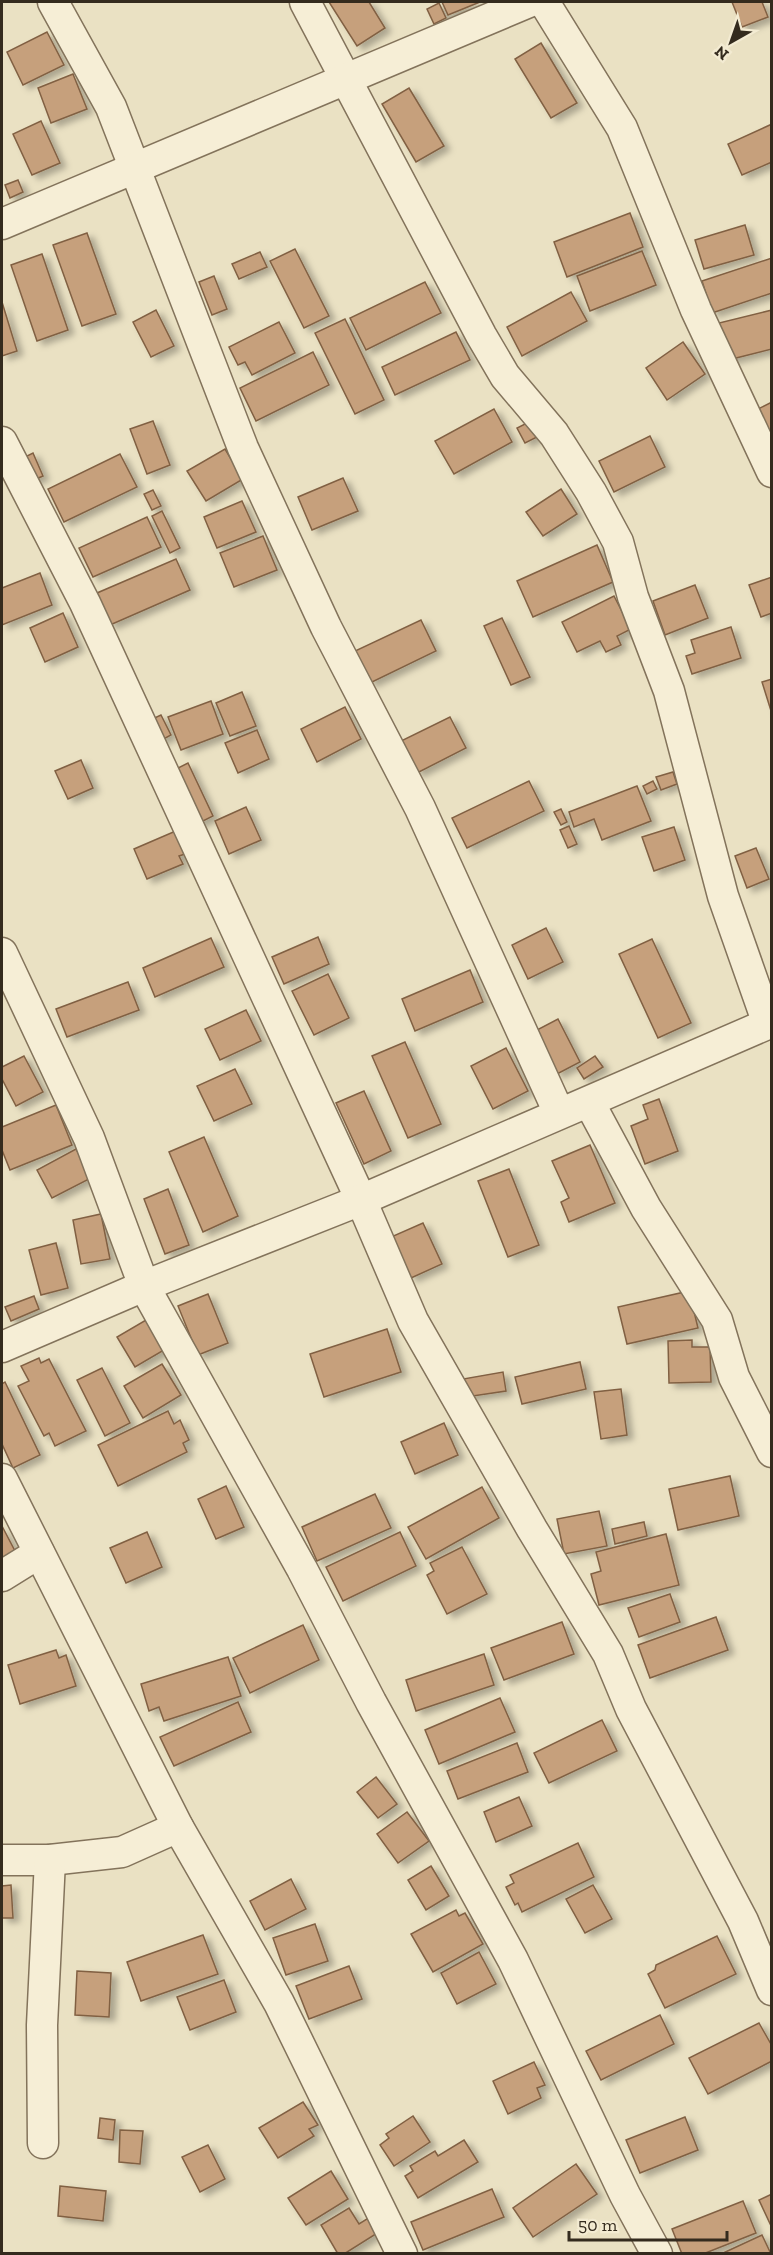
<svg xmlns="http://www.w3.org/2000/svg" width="773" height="2255" viewBox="0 0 773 2255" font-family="'Zilla Slab',serif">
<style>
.building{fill:#c6a07c;stroke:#816043;stroke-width:1.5;filter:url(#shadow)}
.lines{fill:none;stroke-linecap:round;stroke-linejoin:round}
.minor-casing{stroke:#83735b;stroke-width:33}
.minor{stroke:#f6eed6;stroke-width:30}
</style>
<defs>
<filter id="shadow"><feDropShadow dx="6" dy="4" stdDeviation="3" flood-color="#0004"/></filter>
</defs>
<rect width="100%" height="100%" fill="#eae1c3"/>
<g class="building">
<path d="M329 2H369L385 28 357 46Z"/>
<path d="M442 2H480L448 15Z"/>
<path d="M732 2H762L768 17 742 27Z"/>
<path d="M439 3 446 18 434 24 427 9Z"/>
<path d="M47 32 64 65 23 85 7 52Z"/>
<path d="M541 43 577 103 551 118 515 59Z"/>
<path d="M73 74 87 109 51 123 38 88Z"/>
<path d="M409 88 444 146 416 162 382 104Z"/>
<path d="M41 121 60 163 32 175 13 134Z"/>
<path d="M772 124V162L742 175 728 144Z"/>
<path d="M18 180 23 192 10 198 5 185Z"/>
<path d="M630 213 643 247 567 277 554 242Z"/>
<path d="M745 225 754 255 704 269 695 240Z"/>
<path d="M87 233 116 314 82 326 53 245Z"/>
<path d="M295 249 329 316 304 328 270 261Z"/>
<path d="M642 251 656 285 590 311 577 276Z"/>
<path d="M260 252 267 267 239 279 232 264Z"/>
<path d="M42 254 68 330 37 341 11 265Z"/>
<path d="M772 258V293L712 313 702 281Z"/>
<path d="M214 276 227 309 212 315 199 282Z"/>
<path d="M425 282 441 313 366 350 350 318Z"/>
<path d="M571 292 587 321 522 356 507 327Z"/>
<path d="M2 302 17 351 2 356Z"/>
<path d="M156 310 174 346 151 357 133 322Z"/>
<path d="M772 310V349L728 360 719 323Z"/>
<path d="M345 319 384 400 355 414 315 333Z"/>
<path d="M279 322 295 353 252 375 245 362 238 365 229 347Z"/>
<path d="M456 332 470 360 395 395 382 367Z"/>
<path d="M683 342 705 374 667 400 646 368Z"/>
<path d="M313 352 329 385 256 421 240 388Z"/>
<path d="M772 402V440L756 410Z"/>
<path d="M494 409 512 442 454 474 435 441Z"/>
<path d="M153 421 170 465 147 474 130 429Z"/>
<path d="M529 422 537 437 525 443 517 428Z"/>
<path d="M650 436 665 467 614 492 599 461Z"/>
<path d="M225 449 243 479 206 501 187 471Z"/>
<path d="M33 453 43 476 29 482 19 460Z"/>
<path d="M120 454 137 487 64 522 48 489Z"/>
<path d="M343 478 358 511 312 530 298 497Z"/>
<path d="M561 489 577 514 543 536 526 512Z"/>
<path d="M153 490 161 506 152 510 144 494Z"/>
<path d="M242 501 256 532 217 548 204 517Z"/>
<path d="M162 511 180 548 170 553 152 516Z"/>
<path d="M147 517 161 547 93 577 79 548Z"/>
<path d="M263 536 277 570 234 587 220 553Z"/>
<path d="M597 545 613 582 533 617 517 581Z"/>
<path d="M176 559 190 590 110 625 97 593Z"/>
<path d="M40 573 52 605 2 625V588Z"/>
<path d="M772 577V613L761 617 749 585Z"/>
<path d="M695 585 708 618 665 635 653 601Z"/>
<path d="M614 596 631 629 617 636 621 645 606 652 600 641 577 652 562 622Z"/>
<path d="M63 613 78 647 45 662 30 628Z"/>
<path d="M502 618 530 677 511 685 484 626Z"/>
<path d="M421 620 436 651 370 683 355 651Z"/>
<path d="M731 627 741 658 692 674 686 656 695 653 691 640Z"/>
<path d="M772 679V714L762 682Z"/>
<path d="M242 692 256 726 230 736 216 703Z"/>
<path d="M211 701 223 734 181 750 168 717Z"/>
<path d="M345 707 361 739 317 762 301 729Z"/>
<path d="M161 715 171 735 160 741 150 720Z"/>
<path d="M450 717 466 748 417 773 401 741Z"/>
<path d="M257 730 269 759 238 773 225 743Z"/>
<path d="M81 760 93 788 68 799 55 771Z"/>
<path d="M188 763 213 816 197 824 172 771Z"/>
<path d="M673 772 677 784 661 790 656 777Z"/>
<path d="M529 781 544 811 467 848 452 818Z"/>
<path d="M653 781 657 789 647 794 643 786Z"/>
<path d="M637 786 651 821 602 840 594 819 574 827 569 812Z"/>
<path d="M246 807 261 840 229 854 215 821Z"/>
<path d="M561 809 567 822 561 825 554 812Z"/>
<path d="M569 826 577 844 568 848 560 830Z"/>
<path d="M674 827 685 860 654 871 642 837Z"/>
<path d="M178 830 188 853 179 856 183 864 147 879 134 849Z"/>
<path d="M756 848 769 879 747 888 735 856Z"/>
<path d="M546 928 563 962 528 979 512 945Z"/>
<path d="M318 937 329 964 284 984 272 957Z"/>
<path d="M211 938 224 967 155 997 143 968Z"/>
<path d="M652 939 691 1023 658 1038 619 954Z"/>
<path d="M470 970 483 1002 415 1031 402 999Z"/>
<path d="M328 974 349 1018 314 1035 292 991Z"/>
<path d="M128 982 139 1010 67 1037 56 1009Z"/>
<path d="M246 1010 261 1041 220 1060 205 1029Z"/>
<path d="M558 1019 580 1062 557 1074 535 1031Z"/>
<path d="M405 1042 441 1124 408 1138 372 1056Z"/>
<path d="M506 1048 528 1091 493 1109 471 1066Z"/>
<path d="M24 1056 43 1092 16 1106 2 1079V1067Z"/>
<path d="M595 1056 603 1067 584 1079 577 1068Z"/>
<path d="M235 1069 252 1104 214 1121 197 1086Z"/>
<path d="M364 1091 391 1151 364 1164 336 1103Z"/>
<path d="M659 1099 678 1151 645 1164 631 1126 648 1119 643 1105Z"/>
<path d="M56 1105 72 1145 10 1170 2 1150V1127Z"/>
<path d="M204 1137 238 1216 203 1232 169 1152Z"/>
<path d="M590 1145 615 1203 569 1222 561 1202 569 1198 552 1161Z"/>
<path d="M76 1149 91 1178 52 1198 37 1170Z"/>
<path d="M509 1169 539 1245 508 1257 478 1181Z"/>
<path d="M168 1189 189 1245 165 1254 144 1199Z"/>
<path d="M101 1214 110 1259 81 1264 73 1220Z"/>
<path d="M423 1223 442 1264 411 1278 391 1237Z"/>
<path d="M56 1243 68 1288 41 1295 29 1250Z"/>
<path d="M689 1291 698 1328 627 1344 618 1307Z"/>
<path d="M208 1294 228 1343 198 1355 178 1306Z"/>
<path d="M34 1296 39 1309 11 1321 5 1307Z"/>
<path d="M146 1320 164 1350 135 1367 117 1337Z"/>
<path d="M387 1329 401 1372 324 1397 310 1354Z"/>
<path d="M692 1340V1347H710L711 1382 669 1383 668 1341Z"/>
<path d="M39 1358 41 1363 49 1359 86 1431 55 1446 49 1433 44 1436 18 1386 29 1381 21 1366Z"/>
<path d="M580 1362 586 1389 522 1404 515 1377Z"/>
<path d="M162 1364 181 1395 143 1418 124 1386Z"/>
<path d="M102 1368 130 1423 105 1436 77 1380Z"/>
<path d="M503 1372 506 1391 466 1397 463 1379Z"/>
<path d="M5 1382 40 1455 13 1468 2 1444V1384Z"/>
<path d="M621 1389 627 1435 601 1439 594 1392Z"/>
<path d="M168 1411 174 1424 180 1420 189 1440 183 1443 187 1452 118 1486 98 1445Z"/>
<path d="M444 1423 458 1455 415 1474 401 1442Z"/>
<path d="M730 1476 739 1516 678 1530 669 1489Z"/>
<path d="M226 1486 244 1527 216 1539 198 1499Z"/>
<path d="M482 1487 499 1518 426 1559 408 1527Z"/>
<path d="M375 1494 391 1528 317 1561 302 1527Z"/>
<path d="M599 1511 607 1546 564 1554 557 1519Z"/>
<path d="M644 1522 647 1536 615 1544 612 1529Z"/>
<path d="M2 1526 16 1553 2 1561Z"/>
<path d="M147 1532 162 1567 126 1583 110 1548Z"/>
<path d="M400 1532 416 1566 343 1601 326 1567Z"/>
<path d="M666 1534 679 1585 599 1605 591 1574 601 1571 596 1552Z"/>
<path d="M462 1547 487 1594 447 1614 427 1575 434 1571 430 1563Z"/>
<path d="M670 1594 680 1622 639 1637 628 1608Z"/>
<path d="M716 1617 728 1650 650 1678 638 1645Z"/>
<path d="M562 1622 574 1654 504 1680 491 1648Z"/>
<path d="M303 1625 319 1660 250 1693 233 1658Z"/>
<path d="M56 1650 59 1658 66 1655 76 1686 20 1704 8 1665Z"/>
<path d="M484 1654 494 1685 416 1711 406 1680Z"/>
<path d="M228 1657 241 1696 164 1721 159 1707 149 1711 141 1684Z"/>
<path d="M500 1698 515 1732 439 1764 425 1730Z"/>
<path d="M238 1702 251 1732 174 1766 160 1737Z"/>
<path d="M602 1720 617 1751 549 1783 534 1753Z"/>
<path d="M517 1743 528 1772 458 1799 447 1771Z"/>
<path d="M376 1777 397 1804 378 1818 357 1792Z"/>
<path d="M519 1797 532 1826 496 1842 484 1812Z"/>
<path d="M407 1812 429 1841 398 1863 377 1834Z"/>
<path d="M578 1843 594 1877 522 1912 518 1903 515 1905 506 1887 514 1883 510 1875Z"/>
<path d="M431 1866 449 1896 426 1910 408 1880Z"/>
<path d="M291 1879 306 1909 265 1930 250 1901Z"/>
<path d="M11 1885 13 1918H2V1886Z"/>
<path d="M593 1885 612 1919 585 1933 566 1899Z"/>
<path d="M456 1910 459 1916 465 1913 483 1944 433 1972 411 1934Z"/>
<path d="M315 1924 328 1961 286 1975 273 1938Z"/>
<path d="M203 1935 218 1974 141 2001 127 1962Z"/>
<path d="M717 1936 736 1974 665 2008 648 1974 655 1970 656 1965Z"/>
<path d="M479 1952 496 1984 457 2004 441 1973Z"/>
<path d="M349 1966 362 1999 309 2019 296 1986Z"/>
<path d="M77 1971 111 1973 109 2017 75 2015Z"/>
<path d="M224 1980 236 2012 190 2030 177 1997Z"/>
<path d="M660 2015 674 2044 601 2080 586 2051Z"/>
<path d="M759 2023 772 2046V2061L708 2094 689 2058Z"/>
<path d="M534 2062 545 2085 537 2088 541 2098 508 2114 493 2081Z"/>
<path d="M303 2102 318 2125 309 2129 314 2136 278 2158 259 2128Z"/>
<path d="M413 2116 430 2142 394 2166 380 2145 389 2138 386 2134Z"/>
<path d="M685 2117 698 2150 640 2173 626 2140Z"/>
<path d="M100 2118 115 2120 113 2140 98 2138Z"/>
<path d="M120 2130 143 2131 140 2164 119 2162Z"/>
<path d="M464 2140 478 2162 418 2198 405 2176 413 2171 410 2166 435 2151 438 2156Z"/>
<path d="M208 2145 225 2179 200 2192 182 2157Z"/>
<path d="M576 2164 597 2194 533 2237 513 2208Z"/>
<path d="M331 2171 348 2199 306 2225 288 2198Z"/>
<path d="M60 2186 106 2191 103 2221 58 2216Z"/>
<path d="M492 2189 504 2217 423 2250 411 2222Z"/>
<path d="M772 2194V2228L759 2200Z"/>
<path d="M743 2201 756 2233 703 2254H682L672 2229Z"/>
<path d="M349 2208 359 2224 370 2217 379 2232 344 2254H338L321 2225Z"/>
<path d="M762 2235 771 2254H721Z"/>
</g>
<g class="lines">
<defs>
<g id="minor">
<path d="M53 2 111 107 243 448 326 627 420 808 559 1113"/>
<path d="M305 2 481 335 505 376 554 434 591 492 618 542 633 597 669 691 723 896 768 1024"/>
<path d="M544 2 622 128 696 310 772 472"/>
<path d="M2 224 529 2"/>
<path d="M2 442 85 603 361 1200 413 1321 532 1529 608 1654 631 1709 743 1921 772 1990"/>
<path d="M2 953 89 1138 144 1286 302 1569 371 1702 513 1960 625 2195 657 2254"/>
<path d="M589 1102 646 1208 717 1320 734 1377 772 1452"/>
<path d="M2 1347 144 1286 361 1200 772 1022"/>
<path d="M2 1479 178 1827 279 2003 402 2254"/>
<path d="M2 1576 39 1553"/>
<path d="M2 1860H50L122 1852 178 1827"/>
<path d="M43 2143 42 2025 50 1860"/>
</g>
</defs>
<use href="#minor" class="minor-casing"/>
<use href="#minor" class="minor"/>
</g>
<rect width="773" height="2255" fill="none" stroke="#342b1e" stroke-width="6"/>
<g transform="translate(731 42) rotate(220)" stroke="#f3ebd2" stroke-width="4.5" paint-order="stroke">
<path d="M0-4.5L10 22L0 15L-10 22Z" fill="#342b1e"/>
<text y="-9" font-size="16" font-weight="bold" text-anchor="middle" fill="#342b1e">N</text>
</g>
<path d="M569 2231v9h158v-9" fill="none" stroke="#342b1e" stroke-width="3"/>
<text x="578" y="2231" font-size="18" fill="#342b1e" stroke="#f3ebd2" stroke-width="4.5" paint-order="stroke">50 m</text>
</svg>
